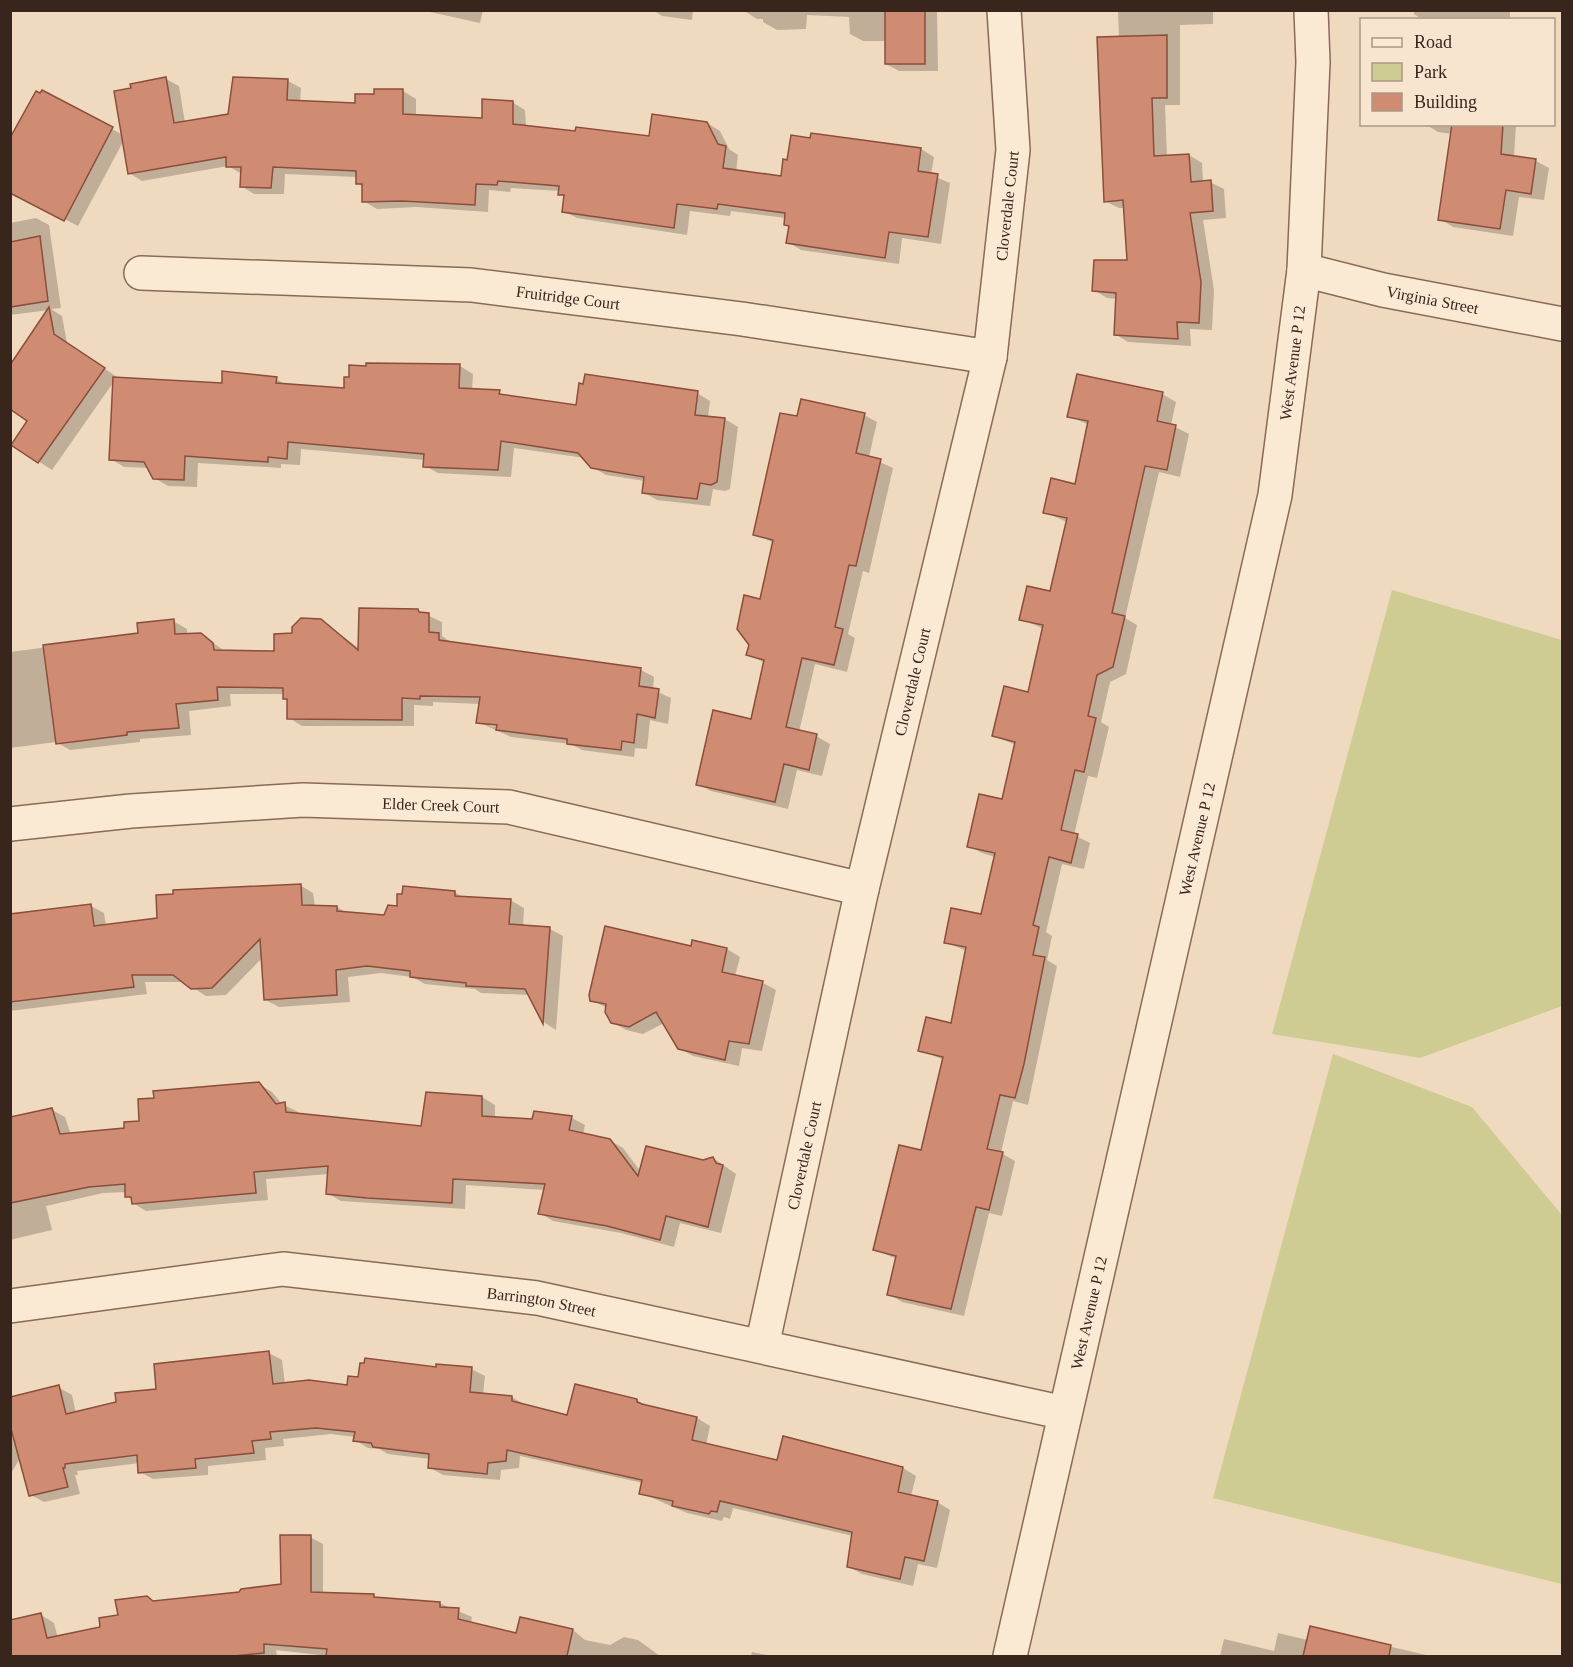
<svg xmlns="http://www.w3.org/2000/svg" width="1573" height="1667" viewBox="0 0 1573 1667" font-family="Georgia,serif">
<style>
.green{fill:#cecc93}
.shadow{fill:#0003;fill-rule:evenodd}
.building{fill:#d08c73;stroke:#8a4e3b;stroke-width:1.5}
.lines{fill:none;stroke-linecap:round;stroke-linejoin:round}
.minor-casing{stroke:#8a6a57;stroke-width:36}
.minor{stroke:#fae9d3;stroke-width:33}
.labels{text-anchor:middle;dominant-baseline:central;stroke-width:5;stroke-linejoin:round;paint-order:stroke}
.street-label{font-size:16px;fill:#38251c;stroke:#f7e5cf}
</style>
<rect width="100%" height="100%" fill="#f0dabf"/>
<g class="green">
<path d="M1392 590 1562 640V1006L1420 1058 1272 1034Z"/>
<path d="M1333 1054 1472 1107 1562 1215V1584L1213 1498Z"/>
</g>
<g class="shadow">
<path d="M421 10H483L480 23Z"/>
<path d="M653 10H693L692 20 662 16Z"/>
<path d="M937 10 938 71H899L886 64V41H863L850 34 849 17 807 15 806 29 777 30 763 22V19H757L743 10Z"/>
<path d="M1118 10H1213V24L1180 25V105H1165L1167 157 1189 155 1202 163 1203 182H1210L1224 189 1226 218 1203 220 1214 290 1212 330 1190 329 1191 346 1128 342 1115 334 1117 299 1107 298 1094 290 1128 262 1125 208H1119L1105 201 1119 38Z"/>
<path d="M1414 10H1510V20H1423L1414 14Z"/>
<path d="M166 79 179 86 185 123 229 115 288 81 301 88 300 102 356 104 375 95 403 91 416 99V116L483 120 512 102 525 110 526 127 577 133 650 137 707 123 720 131 729 149 738 155 736 172 782 178 921 149 934 157 931 175 950 183 941 244 902 238 899 264 801 250 788 242 790 227 785 225 786 218 731 211 730 216 690 211 687 235 577 218 563 211 565 197 560 191 511 188 510 192 489 190 488 212 416 207 377 209 363 201 364 187 357 183V177L285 174 284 194H254L241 186 242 174 228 166 142 181 129 173 124 140 78 226 10 191 42 92 123 135Z"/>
<path d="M1425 124H1516L1514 157 1536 161 1549 168 1544 200 1519 197 1513 236 1453 227 1440 219 1452 134 1438 132Z"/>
<path d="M36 218 49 225 61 308 51 309 62 316 67 343 117 377 116 379 223 384 276 379 288 386 345 389 460 366 473 374 472 390 499 392 507 397 577 407 697 393 710 401 708 417 725 419 738 427 730 489 725 491 713 489 710 506 657 500 643 492 645 481 606 475 592 467 585 458 514 448 511 477 438 473 425 466V460L301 449 300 465 281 464V468L198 463 197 487 168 486 154 478 149 468 124 467 111 459 115 380 52 470 13 445 29 420 49 310 10 315V223Z"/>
<path d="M1162 394 1176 402 1171 425 1189 434 1180 477 1159 472 1125 618 1137 625 1126 674 1110 682 1101 722 1109 727 1097 778 1088 776 1074 835 1090 843 1084 869 1062 864 1046 932 1052 936 1047 960 1057 966 1028 1105 1013 1101 1001 1153 1015 1161 1002 1216 989 1213 964 1316 902 1302 889 1294 897 1259 875 1250 922 1152 944 1060 920 1050 952 1024 966 951 946 942 982 916 995 857 982 853 969 846 1003 801 1016 745 994 736 1029 694 1044 629 1021 619 1051 593 1067 522 1044 512 1077 486 1089 425 1069 416Z"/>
<path d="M864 415 877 422 869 457 893 468 869 573 863 571 848 634 855 638 847 672 815 664 799 732 816 736 830 744 822 776 797 770 788 809 711 791 698 784 752 721 765 663 748 655 774 543 755 534 798 418Z"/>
<path d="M418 611 442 622V636L452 643 641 670 654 677 653 690 671 698 668 724 650 720 647 749 635 748 634 757 582 750 571 744 511 737 478 722 480 704 433 702V706L414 705V726H302L289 718V701L284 698V694H230L231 706 189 711 191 735 140 739V742L70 750 56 742 10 748V652L140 635 173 621 187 629V635L201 634 226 652H276L293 635 321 620 360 649ZM490 723 504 727 490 726Z"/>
<path d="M300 885 313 893 315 907H337L347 913 385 917 398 908 455 892 463 898 510 900 524 908 523 927 550 929 563 936 556 1030 545 1023 530 995 481 993 475 989 425 984 412 977 381 973 348 977 350 1002 279 1007 266 1000 263 957 226 995 206 996 184 982H145L147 994 10 1011V917L91 906 104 913 106 926 159 919Z"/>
<path d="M694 942 727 949 740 957 735 976 763 983 776 990 762 1051 742 1048 739 1066 693 1056 679 1048 664 1023 643 1034 626 1030 612 1022 607 1008 591 1000 692 948Z"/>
<path d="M259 1084 272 1092 282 1104 298 1112V1115L422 1128 427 1093 482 1097 495 1105V1118L533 1120 572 1118 585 1125 583 1134 609 1140 623 1148 641 1172 713 1158 736 1174 721 1233 680 1223 674 1247 621 1233 553 1221 540 1213 546 1190 466 1185 465 1209 341 1201 327 1193 329 1174 266 1179 268 1200 200 1206 146 1211 133 1203 127 1192 103 1193 46 1206 52 1230 10 1240V1119L52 1110 65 1117 71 1135 126 1129Z"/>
<path d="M269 1353 282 1360 285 1384 348 1386 359 1379 437 1368 471 1369 485 1376 483 1395 512 1397 525 1405 568 1417 637 1400 650 1408 697 1418 710 1426 706 1445 779 1462 903 1468 916 1476 911 1496 937 1502 950 1510 937 1568 918 1564 913 1586 862 1574 849 1567 853 1536 733 1508 730 1519 724 1517 722 1521 687 1513 641 1493 643 1483 520 1456 519 1468 501 1470 500 1480 443 1475 429 1467 430 1459 388 1454 379 1449 368 1448 355 1440V1437L331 1434 283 1439 284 1446 265 1448 266 1460 208 1466V1475L153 1479 140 1472 139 1463 77 1471 78 1475H75L80 1494 44 1502 31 1495 22 1455 10 1475V1398L58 1387 72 1395 76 1413 117 1403Z"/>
<path d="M310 1537 323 1544V1594L439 1603 472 1617 471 1624 518 1635 573 1630 585 1640 610 1645 624 1637 638 1640 660 1656H328L276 1650 277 1656H10V1621L41 1615 54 1623 58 1638 101 1629 120 1616 155 1602 240 1593 282 1585Z"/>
<path d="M1311 1628 1426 1655 1429 1656H1220L1224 1639 1274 1651 1278 1633 1308 1640Z"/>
<path d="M752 1652 772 1656H751Z"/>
</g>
<g class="building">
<rect x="885" y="10" width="40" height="54"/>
<path d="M1167 35V98H1152L1154 156 1189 154 1191 182 1211 180 1213 211 1190 213 1201 282 1199 323 1177 322 1178 339 1114 335 1116 293 1092 291 1094 260H1127L1123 200 1104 202 1097 37Z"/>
<path d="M166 77 174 123 228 114 233 77 288 79 287 100 355 103V94H374V89H403V114L482 118V99L513 101V124L575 131 576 127 649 136 652 114 707 122 718 144 726 146 723 168 781 176 783 159 787 160 791 135 810 138 811 133 921 148 918 171 938 174 928 237 889 232 885 258 786 243 789 226 784 225 785 213 718 204 717 209 677 204 674 228 562 212 564 195H558L559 186 498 181 497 185 476 184 475 205 402 201 362 202V184H356V171L273 167 271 188 240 187 241 167H226V157L128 174 114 91 131 88 130 84Z"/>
<path d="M42 90 113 127 64 221 10 193V138L36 91 40 93Z"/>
<path d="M1452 124H1503L1501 154 1536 159 1531 194 1506 190 1500 229 1438 220Z"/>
<path d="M40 236 48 301 10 307V242Z"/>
<path d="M49 307 54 334 105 368 38 463 11 445 27 421 10 409V365Z"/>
<path d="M366 363 460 364 459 388 500 390 499 394 576 405 579 383 583 384 585 374 698 391 695 415 725 418 717 482 711 485 700 483 697 499 642 493 644 477 591 468 578 453 501 441 498 470 423 467 424 454 288 442 287 459 268 457V462L185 456 184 480 153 479 144 462 109 460 113 377 222 383V371L277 377 276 383 344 388V377H349V365L366 366Z"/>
<path d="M1077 374 1163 392 1157 421 1176 425 1167 470 1145 466 1112 613 1125 616 1113 667 1097 675 1088 716 1096 718 1084 772 1075 770 1061 830 1078 834 1071 863 1049 857 1033 925 1039 927 1033 955 1045 957 1024 1064 1015 1098 1000 1095 987 1149 1003 1152 989 1210 976 1207 951 1309 887 1295 896 1256 873 1250 899 1145 921 1150 943 1057 918 1051 926 1017 951 1023 966 947 944 943 951 908 981 914 995 853 967 847 979 794 1002 799 1015 742 992 736 1004 686 1028 692 1043 625 1019 620 1027 586 1050 591 1067 518 1043 513 1051 478 1075 484 1088 421 1067 417Z"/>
<path d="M801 399 865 413 856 453 881 459 856 566 849 565 835 627 843 629 834 665 802 658 786 727 817 734 809 770 784 764 775 802 696 785 713 710 751 719 764 660 746 655 749 645 737 629 744 595 760 599 773 540 753 535 780 413 797 416Z"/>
<path d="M359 608 418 609 419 612 429 613V632L439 633V640L641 668 639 686 659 689 655 718 637 714 634 743 622 741 621 750 567 744V739L496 730 497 725 476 723 480 697 420 696V699L402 698V720L287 719V699H283V688L217 687 218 700 176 704 179 728 127 732V735L56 744 43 645 138 633 137 623 174 619 175 634 201 633 213 643 214 650 274 651V634L292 633V627L301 618 321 619 358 650Z"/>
<path d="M301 884 302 905 337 906V911L384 915 388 905 397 906V894H402L403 886 455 891V896L511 899 509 924 550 927 543 1024 525 989 466 986V983L410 977V971L367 966 336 970 337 995 264 1000 260 939 212 988 191 989 173 975H132L134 987 10 1002V914L91 904 94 926 157 918 156 895 173 894V890Z"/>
<path d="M605 926 691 946 692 940 727 948 722 972 763 981 749 1044 729 1041 725 1060 678 1049 656 1012 629 1027 611 1023 605 1012 606 1004 590 1001 589 995Z"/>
<path d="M259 1082 276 1104 285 1102 286 1112 421 1126 426 1092 482 1096V1116L532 1119 534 1111 572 1116 569 1130 610 1139 638 1176 646 1146 703 1160 713 1157 716 1163 723 1165 708 1227 666 1216 660 1240 607 1226 538 1214 545 1184 453 1179 452 1203 367 1198 326 1194 328 1166 254 1172 256 1193 132 1204 131 1197H125V1184L89 1187 10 1203V1117L52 1108 60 1134 124 1128V1122L139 1121 138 1099 154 1098 153 1091Z"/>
<path d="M269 1351 273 1384 309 1380 347 1385 348 1376 358 1377 360 1363H364L365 1358 436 1367V1364L472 1367 470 1392 512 1396V1401L567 1415 575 1384 637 1399V1402L642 1404 697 1417 692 1440 777 1460 783 1436 903 1467 898 1492 938 1501 924 1561 905 1557 900 1579 847 1567 852 1532 720 1501 717 1512 711 1511 709 1514 672 1506 673 1501 639 1494 642 1480 507 1450 506 1461 488 1463 487 1474 428 1468 429 1454 373 1447 371 1443 353 1441 355 1432 316 1428 270 1432 271 1439 252 1441 254 1453 195 1459 196 1468 138 1473 137 1455 65 1464V1468H63L68 1487 29 1496 10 1425V1397L59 1385 66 1414 116 1402 115 1393 156 1389 154 1364Z"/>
<path d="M280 1535H311V1592L374 1594V1597L440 1602V1607L459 1608 458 1619 516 1633 520 1617 573 1629 567 1656H326L327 1649 264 1644V1653L233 1656H10V1620L41 1613 47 1638 100 1627 99 1618 118 1615 115 1600 147 1596 153 1601 239 1592 241 1589 281 1584Z"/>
<path d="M1310 1626 1391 1645 1389 1656H1303Z"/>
</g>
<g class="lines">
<defs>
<g id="minor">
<path id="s1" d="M1304 270 1383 290 1562 324"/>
<path id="s2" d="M141 273 471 285 742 319 990 357"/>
<path id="s3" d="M10 824 131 811 303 800 509 807 862 889"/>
<path id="s4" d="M10 1306 283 1269 537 1298 1065 1413"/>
<path id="s5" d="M762 1346 862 889 990 357 1013 150 1004 10"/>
<path id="s6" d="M1010 1656 1275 495 1304 270 1313 62 1311 10"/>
</g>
</defs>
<use href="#minor" class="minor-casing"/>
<use href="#minor" class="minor"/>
</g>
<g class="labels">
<g class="street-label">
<text stroke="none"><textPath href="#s5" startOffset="1167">Cloverdale Court</textPath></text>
<text stroke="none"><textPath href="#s2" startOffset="428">Fruitridge Court</textPath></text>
<text stroke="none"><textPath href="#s1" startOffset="132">Virginia Street</textPath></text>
<text stroke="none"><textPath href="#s6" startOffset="1324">West Avenue P 12</textPath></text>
<text stroke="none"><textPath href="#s5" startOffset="681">Cloverdale Court</textPath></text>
<text stroke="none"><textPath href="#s3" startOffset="432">Elder Creek Court</textPath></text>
<text stroke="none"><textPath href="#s6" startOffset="838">West Avenue P 12</textPath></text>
<text stroke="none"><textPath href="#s5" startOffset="195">Cloverdale Court</textPath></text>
<text stroke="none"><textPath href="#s4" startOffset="536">Barrington Street</textPath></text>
<text stroke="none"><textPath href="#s6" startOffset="352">West Avenue P 12</textPath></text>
</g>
</g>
<rect width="1573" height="1667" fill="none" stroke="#38251c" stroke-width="24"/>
<rect x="1360" y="18" width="195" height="108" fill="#f7e5cf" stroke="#ab9887" stroke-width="1.5"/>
<rect x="1372" y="38" width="30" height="9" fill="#fae9d3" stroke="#ab9887" stroke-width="1.5"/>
<text x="1414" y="48" font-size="18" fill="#38251c">Road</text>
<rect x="1372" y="63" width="30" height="18" fill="#cecc93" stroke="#ab9887" stroke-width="1.5"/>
<text x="1414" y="78" font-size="18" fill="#38251c">Park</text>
<rect x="1372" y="93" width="30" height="18" fill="#d08c73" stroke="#ab9887" stroke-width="1.5"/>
<text x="1414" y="108" font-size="18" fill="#38251c">Building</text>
</svg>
